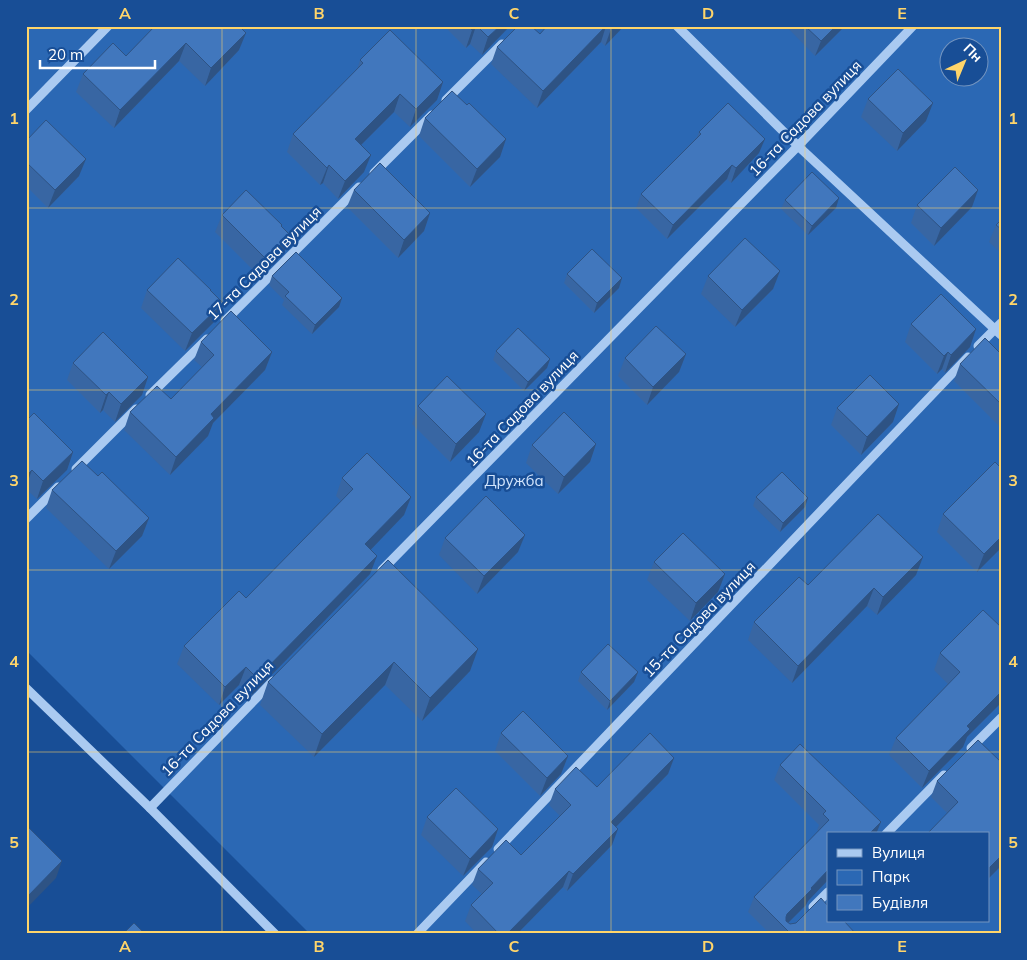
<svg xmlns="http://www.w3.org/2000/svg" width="1027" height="960" viewBox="0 0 1027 960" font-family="Mulish,sans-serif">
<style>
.green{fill:#2b68b4;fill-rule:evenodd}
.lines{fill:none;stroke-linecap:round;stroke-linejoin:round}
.minor{stroke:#aacaf1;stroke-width:9}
.wall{fill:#3866a3}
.shaded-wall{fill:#2e5384}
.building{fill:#4177bd;stroke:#2e5384}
.grid{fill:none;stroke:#ffd56a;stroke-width:1;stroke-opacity:0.55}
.labels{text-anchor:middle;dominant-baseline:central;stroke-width:5;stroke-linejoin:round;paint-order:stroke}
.street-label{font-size:15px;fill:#fff;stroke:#184e96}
.park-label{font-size:15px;fill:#d1e4fc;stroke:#184e96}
.neatline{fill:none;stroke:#ffd56a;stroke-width:2}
.grid-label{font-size:16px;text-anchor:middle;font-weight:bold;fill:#ffd56a}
</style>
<rect width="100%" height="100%" fill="#184e96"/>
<path class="green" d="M26 26H1001V934H310L26 650ZM950 48H980V78H950ZM828 834H988V921H828Z"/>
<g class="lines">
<g class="minor">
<path d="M677 26 798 146 1001 335"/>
<path d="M446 100 502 44"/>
<path d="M26 110 108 26"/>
<path d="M374 173 432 115"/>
<path d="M225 321 359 187"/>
<path d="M978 346 1001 323"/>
<path d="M150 395 207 339"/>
<path d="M76 469 136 409"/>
<path d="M26 519 58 487"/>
<path d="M382 570 798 146 913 26"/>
<path d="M26 688 150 808 275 934"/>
<path d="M971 748 1001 718"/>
<path d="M150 808 273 681"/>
<path d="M886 834 944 775"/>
<path d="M498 849 968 357"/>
<path d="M813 907 828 892"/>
<path d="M417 934 486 862"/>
</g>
</g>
<g class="wall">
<path d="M155 26 239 50 205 86 179 61 114 128 76 92 83 74 126 56Z"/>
<path d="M444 26H510L482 55 470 44 466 48Z"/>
<path d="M547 26H624L605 46 601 42 537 108 491 64 497 47 540 34Z"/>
<path d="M786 26H845L815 56Z"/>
<path d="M360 60 443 82 437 100 410 127 394 112 361 145 364 172 338 199 323 183 320 185 287 152 293 134 357 70Z"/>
<path d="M868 99 926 121 897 151 861 117Z"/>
<path d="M467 105 506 139 500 157 470 187 419 136 425 118Z"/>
<path d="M699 132 759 153 731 183 727 179 667 239 636 208 641 194 697 137Z"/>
<path d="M26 141 79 176 48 208 26 186Z"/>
<path d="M354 190 430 213 424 231 398 258 347 207Z"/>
<path d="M785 200 836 208 808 235 781 209Z"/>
<path d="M917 205 972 207 934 246 911 223Z"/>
<path d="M222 215 281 226 284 253 260 277 215 232Z"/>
<path d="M1001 220V253L989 242 996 225Z"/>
<path d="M780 271 773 289 735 327 701 294 708 276Z"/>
<path d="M567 274 619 288 594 313 564 283Z"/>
<path d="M272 276 342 298 339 307 312 334 282 305 284 300 269 285Z"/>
<path d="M147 290 211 291 216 320 185 351 141 308Z"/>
<path d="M911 324 976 329 970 347 945 373 942 369 937 374 905 342Z"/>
<path d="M201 342 272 352 265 370 213 423 208 436 170 475 124 430 130 412 171 399 202 367 194 360Z"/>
<path d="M496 351 550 359 547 368 524 391 493 360Z"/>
<path d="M686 354 679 372 647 405 618 376 625 358Z"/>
<path d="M1001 354V428L954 381 960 364Z"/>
<path d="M73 363 148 377 142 395 115 422 103 410 100 413 67 380Z"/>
<path d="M418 406 479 432 450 462 412 424Z"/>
<path d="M837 408 893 422 861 455 831 425Z"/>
<path d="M26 421 73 452 67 470 37 499 26 489Z"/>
<path d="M596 444 590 462 558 494 526 463 532 445Z"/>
<path d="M98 476 149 518 142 536 109 569 46 508 52 490Z"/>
<path d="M342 478 411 497 404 515 370 550V574L251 696 239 685 219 705 177 664 184 646 246 598 341 501 336 496Z"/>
<path d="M756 497 805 507 780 532 753 506Z"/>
<path d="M943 514 1001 548 977 572 937 532Z"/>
<path d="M445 538 518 552 477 594 439 555Z"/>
<path d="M654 562 725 574 718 592 690 621 647 580Z"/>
<path d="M916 575 877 615 867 606 792 683 748 640 754 622 808 585Z"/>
<path d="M1001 627V703L967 737 963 747 922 788 889 755 896 738 948 684 934 670 940 653Z"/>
<path d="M478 649 470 671 422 721 385 685 314 757 260 705 268 682Z"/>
<path d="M581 672H638L634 682 607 710 578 681Z"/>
<path d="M501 733 568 756 561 774 540 796 495 751Z"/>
<path d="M674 758 668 774 616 827 612 845 567 891 563 887 517 934H477L465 921 471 905 482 894 472 885 478 869 521 855 560 816 549 805 555 789 597 787Z"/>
<path d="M1001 762V866L988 879V834L947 813 931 797 937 781Z"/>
<path d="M780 765 881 822 828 834V880L808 901 806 905 788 923 790 924 856 934H770L748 912 754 897 819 831 817 830 819 825 774 780Z"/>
<path d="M427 817 498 829 492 847 463 876 421 835Z"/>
</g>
<g class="shaded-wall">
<path d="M476 26 470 44 466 48 472 30Z"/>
<path d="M500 26H510L482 55 488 37Z"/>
<path d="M606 26 601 42 537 108 543 91Z"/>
<path d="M614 26H624L605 46 611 29Z"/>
<path d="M836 26H845L815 56 821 41Z"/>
<path d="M246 33 239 50 205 86 211 68Z"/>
<path d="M186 43 179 61 114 128 120 110Z"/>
<path d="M443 82 437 100 410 127 416 109Z"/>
<path d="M400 94 394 112 349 157 355 139Z"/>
<path d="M933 103 926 121 897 151 903 133Z"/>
<path d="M506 139 500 157 470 187 477 169Z"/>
<path d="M765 139 759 153 731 183 736 168Z"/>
<path d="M371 155 364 172 338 199 345 181Z"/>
<path d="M86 159 79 176 48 208 55 190Z"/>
<path d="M329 165 323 183 320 185 327 168Z"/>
<path d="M732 165 727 179 667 239 673 225Z"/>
<path d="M978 190 972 207 934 246 941 228Z"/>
<path d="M839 198 836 208 808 235 812 226Z"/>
<path d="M430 213 424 231 398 258 404 240Z"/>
<path d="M290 235 284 253 260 277 266 259Z"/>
<path d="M780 271 773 289 735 327 742 310Z"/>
<path d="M622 278 619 288 594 313 597 303Z"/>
<path d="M342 298 339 307 312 334 315 325Z"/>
<path d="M223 303 216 320 185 351 192 333Z"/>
<path d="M976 329 970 347 945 373 951 355Z"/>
<path d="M272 352 265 370 213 423 208 436 170 475 176 457 211 414Z"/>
<path d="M948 352 942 369 937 374 944 356Z"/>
<path d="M686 354 679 372 647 405 653 387Z"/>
<path d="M550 359 547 368 524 391 528 382Z"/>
<path d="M148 377 142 395 115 422 121 404Z"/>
<path d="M109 392 103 410 100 413 106 395Z"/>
<path d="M899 404 893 422 861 455 867 437Z"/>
<path d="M486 414 479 432 450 462 456 444Z"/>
<path d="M596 444 590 462 558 494 564 477Z"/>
<path d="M73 452 67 470 37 499 43 481Z"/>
<path d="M32 470 26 486V480L29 473Z"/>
<path d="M411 497 404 515 359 562 365 544Z"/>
<path d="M808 498 805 507 780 532 783 523Z"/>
<path d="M149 518 142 536 109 569 116 551Z"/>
<path d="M525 535 518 552 477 594 484 576Z"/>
<path d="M1001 537V548L977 572 984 554Z"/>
<path d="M377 556 370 574 251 696 257 678Z"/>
<path d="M923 557 916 575 877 615 883 597Z"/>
<path d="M725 574 718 592 690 621 696 603Z"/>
<path d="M874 588 867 606 792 683 798 666Z"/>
<path d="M478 649 470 671 422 721 430 698Z"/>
<path d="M394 662 385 685 314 757 322 734Z"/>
<path d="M246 667 239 685 219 705 225 687Z"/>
<path d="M638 672 634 682 607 710 610 701Z"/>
<path d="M1001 692V703L967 737 963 747 922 788 929 771 967 726Z"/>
<path d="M568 756 561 774 540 796 547 778Z"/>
<path d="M674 758 668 774 605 838 611 822Z"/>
<path d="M881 822 876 834H869Z"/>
<path d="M498 829 492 847 463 876 470 859Z"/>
<path d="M618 829 612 845 567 891 573 874Z"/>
<path d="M1001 856V866L988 879V869Z"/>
<path d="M62 861 56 878 26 909V898Z"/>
<path d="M828 870V880L808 901 806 905 784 927 786 917 787 914 811 888Z"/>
<path d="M569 871 563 887 517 934H507Z"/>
</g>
<g class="building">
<path d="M155 26H239L246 33 211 68 186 43 120 110 83 74 113 43 126 56Z"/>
<path d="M468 26H476L472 30Z"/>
<path d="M477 26H500L488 37Z"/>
<path d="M518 26H531L540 34 547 26H606L543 91 497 47Z"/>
<path d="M608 26H614L611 29Z"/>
<path d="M805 26H836L821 41Z"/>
<path d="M390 30 443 82 416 109 400 94 355 139 371 155 345 181 329 165 327 168 293 134 363 63 360 60Z"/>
<path d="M898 69 933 103 903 133 868 99Z"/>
<path d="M452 91 467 105 469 103 506 139 477 169 425 118Z"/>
<path d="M728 103 765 139 736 168 732 165 673 225 641 194 701 134 699 132Z"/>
<path d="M46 120 86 159 55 190 26 162V141Z"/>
<path d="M380 163 430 213 404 240 354 190Z"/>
<path d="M955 167 978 190 941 228 917 205Z"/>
<path d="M812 172 839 198 812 226 785 200Z"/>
<path d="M246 190 282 225 281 226 290 235 266 259 222 215Z"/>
<path d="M1001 220V229L996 225Z"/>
<path d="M745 238 780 271 742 310 708 276Z"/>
<path d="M592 249 622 278 597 303 567 274Z"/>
<path d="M296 252 342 298 315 325 285 296 289 292 272 276Z"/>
<path d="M178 258 211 290H210L223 303 192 333 147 290Z"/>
<path d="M941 294 976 329 951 355 948 352 944 356 911 324Z"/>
<path d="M231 311 272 352 211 414 214 418 176 457 130 412 157 386 171 399 214 355 201 342Z"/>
<path d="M656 326 686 354 653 387 625 358Z"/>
<path d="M518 328 550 359 528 382 496 351Z"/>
<path d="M103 332 148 377 121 404 109 392 106 395 73 363Z"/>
<path d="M985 338 1001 354V404L960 364Z"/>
<path d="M870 375 899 404 867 437 837 408Z"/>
<path d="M447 376 486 414 456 444 418 406Z"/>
<path d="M564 412 596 444 564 477 532 445Z"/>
<path d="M34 413 73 452 43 481 32 470 29 473 26 471V421Z"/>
<path d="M367 453 411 497 365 544 377 556 257 678 246 667 225 687 184 646 239 591 246 598 353 489 342 478Z"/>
<path d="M82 461 98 476 102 472 149 518 116 551 52 490Z"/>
<path d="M995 462 1001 468V537L984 554 943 514Z"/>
<path d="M782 472 808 498 783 523 756 497Z"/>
<path d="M486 496 525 535 484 576 445 538Z"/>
<path d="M878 514 923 557 883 597 874 588 798 666 754 622 799 577 808 585Z"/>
<path d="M683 533 725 574 696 603 654 562Z"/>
<path d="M388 560 478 649 430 698 394 662 322 734 268 682Z"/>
<path d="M983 610 1001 627V692L967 726 970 729 929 771 896 738 960 672 940 653Z"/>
<path d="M608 644 638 672 610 701 581 672Z"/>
<path d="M523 711 568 756 547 778 501 733Z"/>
<path d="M650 733 674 758 611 822 618 829 573 874 569 871 507 934H499L471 905 493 883 478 869 506 840 521 855 571 805 555 789 576 767 597 787Z"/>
<path d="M978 740 1001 762V856L988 869V834H927L958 802 937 781Z"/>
<path d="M800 744 881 822 869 834H828V870L811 888 812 889 787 914 786 917V921L790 924 796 923 821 898 828 906V921H844L856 934H791L754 897 829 820 823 814 826 811 780 765Z"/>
<path d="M456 788 498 829 470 859 427 817Z"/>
<path d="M26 825 62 861 26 898Z"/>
<path d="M134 923 145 934H123Z"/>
</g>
<path class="grid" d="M222 26V934M416 26V934M611 26V934M805 26V934M26 208H1001M26 390H1001M26 570H1001M26 752H1001"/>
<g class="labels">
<g class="street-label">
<text transform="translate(805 118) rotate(-46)">16-та Садова вулиця</text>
<text transform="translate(264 263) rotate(-45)">17-та Садова вулиця</text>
<text transform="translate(522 408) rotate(-46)">16-та Садова вулиця</text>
<text transform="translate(699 619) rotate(-46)">15-та Садова вулиця</text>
<text transform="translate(217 718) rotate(-46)">16-та Садова вулиця</text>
</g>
<g class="park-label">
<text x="514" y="480">Дружба</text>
</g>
</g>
<rect width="1027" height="960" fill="none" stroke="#184e96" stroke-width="55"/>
<rect x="827" y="832" width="162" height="90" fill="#184e96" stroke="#7495c0"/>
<rect x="837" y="849" width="25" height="8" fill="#aacaf1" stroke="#7495c0"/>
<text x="872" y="858" font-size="15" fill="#ffffff">Вулиця</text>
<rect x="837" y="870" width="25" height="15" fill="#2b68b4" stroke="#7495c0"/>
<text x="872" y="882" font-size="15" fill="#ffffff">Парк</text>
<rect x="837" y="895" width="25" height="15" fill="#4177bd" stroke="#7495c0"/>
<text x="872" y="908" font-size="15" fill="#ffffff">Будівля</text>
<g transform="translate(964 62) rotate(44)"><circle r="24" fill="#184e96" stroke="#7495c0"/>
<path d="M0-4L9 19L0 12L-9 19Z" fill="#ffd56a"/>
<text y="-8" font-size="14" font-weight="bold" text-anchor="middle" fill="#ffffff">Пн</text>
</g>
<path d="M40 60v8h115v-8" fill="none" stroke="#ffffff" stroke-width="2.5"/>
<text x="48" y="60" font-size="15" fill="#ffffff" stroke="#184e96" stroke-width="4" paint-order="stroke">20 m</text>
<rect x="28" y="28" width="972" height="904" class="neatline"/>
<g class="grid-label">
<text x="125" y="19">A</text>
<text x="319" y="19">B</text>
<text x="514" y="19">C</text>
<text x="708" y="19">D</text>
<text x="902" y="19">E</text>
<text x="14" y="124">1</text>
<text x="1013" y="124">1</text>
<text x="14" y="305">2</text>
<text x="1013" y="305">2</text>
<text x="14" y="486">3</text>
<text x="1013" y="486">3</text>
<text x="14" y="667">4</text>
<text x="1013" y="667">4</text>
<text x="14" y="848">5</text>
<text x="1013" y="848">5</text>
<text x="125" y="952">A</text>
<text x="319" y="952">B</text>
<text x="514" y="952">C</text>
<text x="708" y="952">D</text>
<text x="902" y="952">E</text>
</g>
</svg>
